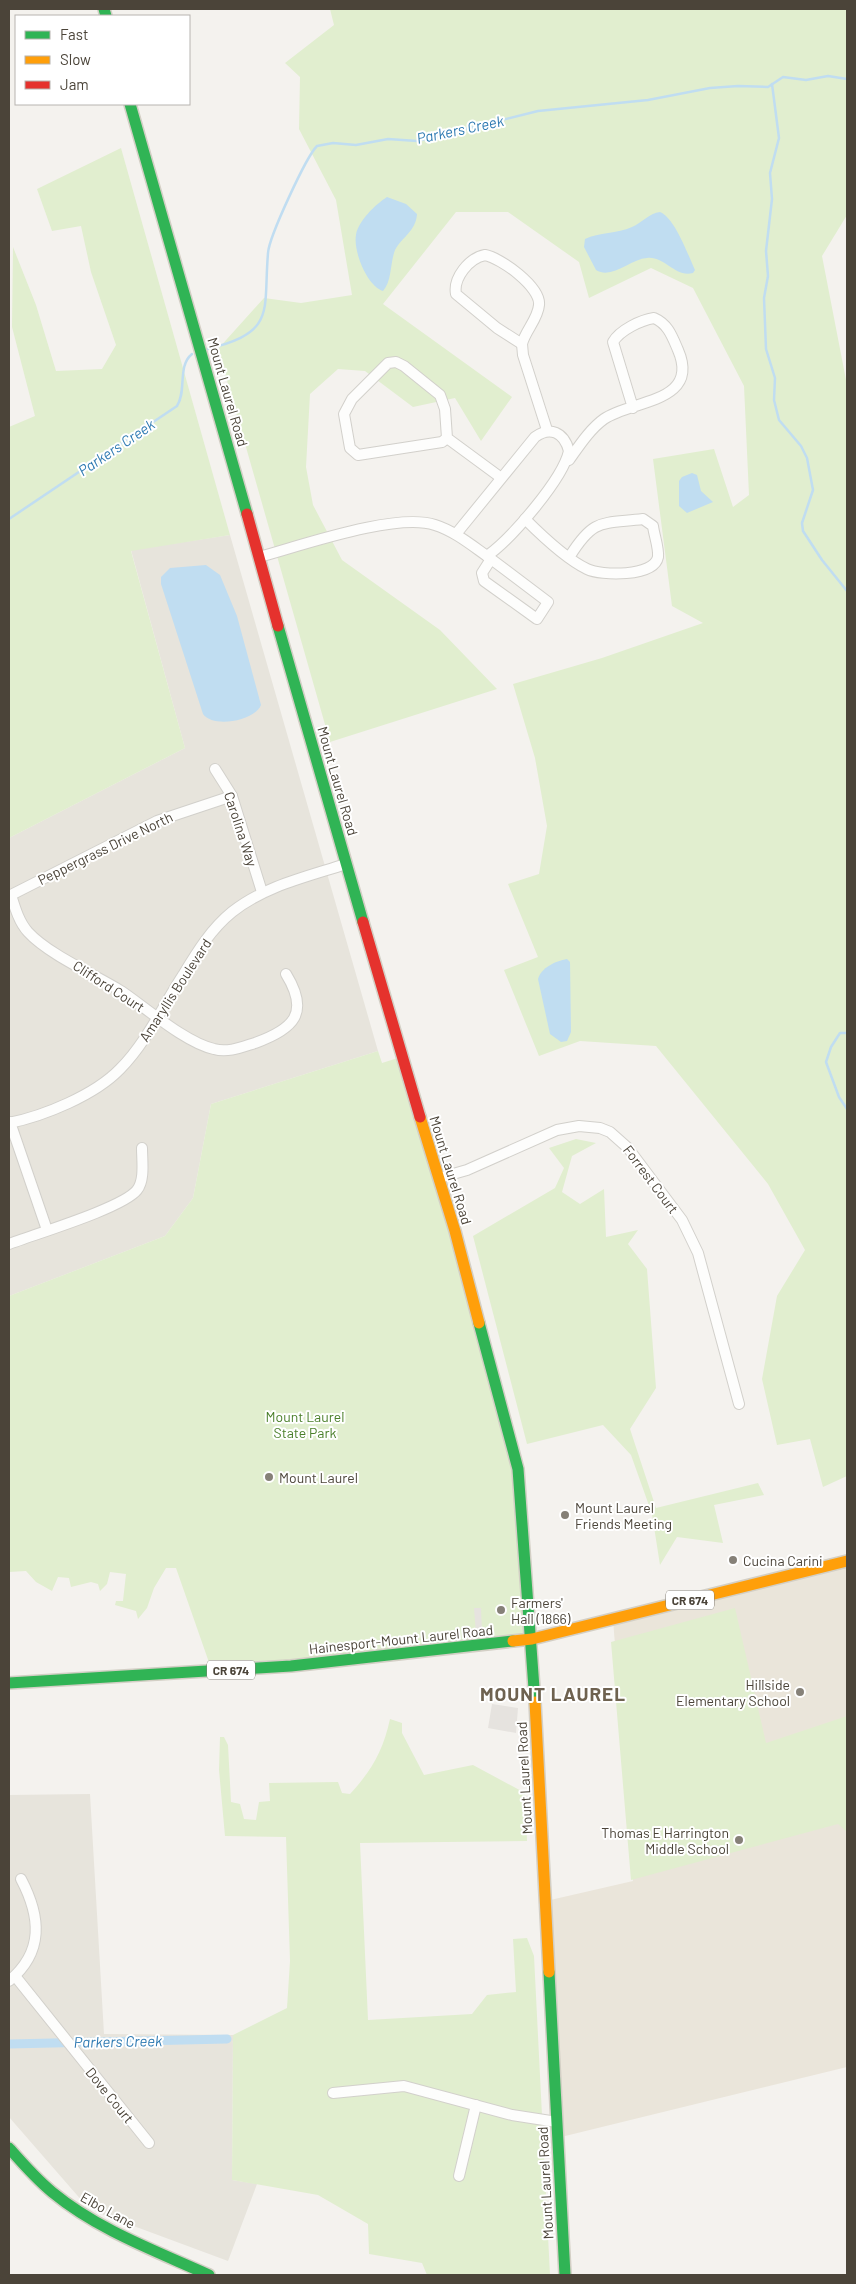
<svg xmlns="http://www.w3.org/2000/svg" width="856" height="2284" viewBox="0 0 856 2284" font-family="Barlow,sans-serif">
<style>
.residential{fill:#e7e4dc}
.education{fill:#eae5da}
.green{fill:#e1eecf}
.parking{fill:#e6e3df}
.water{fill:#c0ddf1}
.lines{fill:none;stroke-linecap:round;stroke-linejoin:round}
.stream{stroke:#c0ddf1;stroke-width:2.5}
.canal{stroke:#c0ddf1;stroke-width:9}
.street-casing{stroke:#d2d0cb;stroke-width:12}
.fast-casing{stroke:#d3cfc5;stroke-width:14}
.slow-casing{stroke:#d3cfc5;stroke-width:14}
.jam-casing{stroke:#d3cfc5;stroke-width:14}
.street{stroke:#fdfdfc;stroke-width:10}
.fast{stroke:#30b455;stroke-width:11}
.slow{stroke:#ff9f0a;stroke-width:11}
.jam{stroke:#e5322d;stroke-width:11}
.poi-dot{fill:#868178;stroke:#fff;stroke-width:2}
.labels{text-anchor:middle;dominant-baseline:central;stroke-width:4;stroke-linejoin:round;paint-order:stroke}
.shield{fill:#fff;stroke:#817c74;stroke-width:1}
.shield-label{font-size:12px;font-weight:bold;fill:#4b4439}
.street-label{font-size:14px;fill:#4b4439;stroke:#fff}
.park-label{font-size:14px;fill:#4a7f2a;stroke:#fff}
.poi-label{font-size:14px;fill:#4b4439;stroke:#fff;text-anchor:start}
.water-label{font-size:15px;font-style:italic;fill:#2e7ab2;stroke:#fff}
.district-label{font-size:19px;font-weight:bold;letter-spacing:1px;fill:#6e6250;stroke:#fff}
</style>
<rect width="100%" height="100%" fill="#f4f2ee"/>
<g class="residential">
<path d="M230 535 378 1051 211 1104 193 1198 165 1236 9 1296V838L185 748 131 550Z"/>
<path d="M90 1794 104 2034 233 2035 232 2180 257 2184 228 2261 104 2215 83 2202 9 2117V1795Z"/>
</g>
<path class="education" d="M847 1560V2067L557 2138 546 1901 633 1881 613 1619Z"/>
<g class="green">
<path d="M330 9H847V215L822 256 847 385V1476L823 1487 810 1439 777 1445 762 1379 777 1296 805 1250 768 1184 656 1046 580 1041 539 1056 504 970 538 957 508 884 539 874 547 826 535 758 513 684 602 658 703 623 672 606 653 459 714 449 733 507 749 495 744 386 693 288 651 268 589 298 579 262 508 212H456L383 304 512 397 481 441 455 398 413 407 365 371 338 369 310 394 306 467 313 505 342 560 440 630 497 689 330 742 218 349 264 298 301 303 352 295 336 200 299 129 300 77 285 63 334 25Z"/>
<path d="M121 148 230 535 131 551 185 748 9 838V427L35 416 12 327 13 247 36 305 56 371 102 369 116 345 91 272 81 226 52 231 37 189Z"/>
<path d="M378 1051 382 1063 401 1057 518 1469 532 1639 212 1671 176 1568H166L154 1588 147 1608 138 1619 136 1611 115 1605 116 1601H123L126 1574 110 1572 107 1584 100 1591 98 1584 91 1582 71 1587 69 1578 58 1577 52 1591 36 1582 26 1571 9 1572V1296L165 1236 193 1198 211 1104Z"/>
<path d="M576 1139 596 1143 572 1156 562 1192 580 1204 604 1189 606 1237 638 1230 628 1244 647 1269 656 1388 630 1429 656 1508 758 1483 764 1495 714 1505 723 1543 677 1537 660 1565 652 1514 631 1455 603 1425 527 1444 473 1236 555 1188 564 1168 549 1148Z"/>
<path d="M735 1608 766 1743 847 1716V1832L838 1824 631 1880 611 1642Z"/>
<path d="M390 1719 402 1723V1733L424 1775 473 1765 525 1793 527 1841 360 1843 368 2020 472 2014 487 1995 516 1992 513 1939 527 1938 534 1956 550 2275H427L422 2263 369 2254 368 2224 318 2195 232 2180 233 2035 287 2008 290 1961 286 1837 225 1836 219 1770 220 1737H224L228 1745 231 1802 240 1804 244 1819 256 1820 259 1802 270 1801 269 1783 338 1782 342 1793 350 1794C372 1770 383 1751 390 1719Z"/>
</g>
<g class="parking">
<path d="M474 1608H481L482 1633 476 1634Z"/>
<path d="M492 1704 518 1708 516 1733 488 1728Z"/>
</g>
<g class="water">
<path d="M387 197 406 204 417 214C416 231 402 237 395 250 390 263 392 281 383 291 367 286 353 251 356 235 358 221 376 204 387 197Z"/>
<path d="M660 212C675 218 688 255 695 270L693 273C675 278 665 256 647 258 630 259 612 280 596 270L584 247 585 239C599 232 617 234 632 227 642 223 649 213 660 212Z"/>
<path d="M692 473 697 475 701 491 713 502 687 513 679 506V481L682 477Z"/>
<path d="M206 565 220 575 237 616 261 705C255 720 214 729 203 714L161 584V577L170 568Z"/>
<path d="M567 959 570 962 571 1032 567 1041 561 1042 550 1034 538 979C541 968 555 961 567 959Z"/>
</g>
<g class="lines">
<g class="stream">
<path d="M772 84 779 138 770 173 772 199 766 251 768 276 764 298 766 349 775 378 774 400 779 420 801 446 807 458 813 490 802 523 803 531 822 560 847 591"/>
<path d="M207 349C277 332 263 312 268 253 269 237 306 157 317 146L333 143 356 145 388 139 417 141 538 111 648 100 710 88 738 86 768 87 783 77 806 80 828 76 847 79"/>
<path d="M9 519 177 406C187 391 177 366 192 354"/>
<path d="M847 1033H840L831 1047 826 1062 839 1097 847 1109"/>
</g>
<path class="canal" d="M9 2044 227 2039"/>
<defs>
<g id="street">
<path d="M485 255C501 258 541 287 539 305 538 319 525 331 522 344L497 328 456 294C453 278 469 258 485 255Z"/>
<path d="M522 344 523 355 547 430"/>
<path d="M447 438 442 442 358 455 350 448 344 414 352 399 388 363 396 362 404 366 440 395 445 409 447 438 500 477"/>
<path d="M569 460C579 446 590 429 604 419 631 400 701 403 678 350 672 336 668 324 654 318 641 320 620 330 613 342L633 408"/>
<path d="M525 519C541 535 566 559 587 569 601 576 654 577 658 557 659 548 654 535 653 526L643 519C601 524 594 518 570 556"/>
<path d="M487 556 548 602 537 619 484 581 482 573 491 559"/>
<path d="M259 557C300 546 396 512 435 525 454 531 470 544 487 556 511 539 563 479 569 451 564 432 550 426 535 437L456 534"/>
<path d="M215 769 232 796 262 892"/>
<path d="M11 895C15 908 19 922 28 932 48 954 95 975 121 991 146 1008 186 1043 214 1049 228 1053 242 1047 255 1043 294 1029 310 1013 286 974"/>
<path d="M9 896 157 821 232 796"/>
<path d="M10 1122 47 1230"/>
<path d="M9 1123C44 1116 95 1095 120 1069 146 1043 163 1006 183 975 197 952 211 929 232 912 265 886 306 877 346 864"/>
<path d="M439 1178 467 1170 557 1130 579 1126 600 1128 610 1132 628 1148 682 1220 698 1253 739 1404"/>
<path d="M9 1244C35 1234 123 1208 137 1190 145 1180 142 1161 142 1148"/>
<path d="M15 1976 149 2143"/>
<path d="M9 1981C44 1952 41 1917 21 1879"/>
<path d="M333 2093 404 2086 512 2115 557 2122"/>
<path d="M459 2176 476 2105"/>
</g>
<g id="fast">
<path d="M104 9 106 16"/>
<path d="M130 104 247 514"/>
<path d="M278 626 363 922"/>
<path d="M479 1323 518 1469 535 1702"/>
<path d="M9 1683 291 1666 513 1641"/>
<path d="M549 1972 565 2275"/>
<path d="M9 2148C23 2164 36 2179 52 2192 98 2230 156 2251 209 2275"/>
</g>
<g id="slow">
<path d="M420 1117 455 1231 479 1323"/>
<path d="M513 1641 532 1639 847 1561"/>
<path d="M535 1702 549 1972"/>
</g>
<g id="jam">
<path d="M247 514 278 626"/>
<path d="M363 922 420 1117"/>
</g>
</defs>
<use href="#street" class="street-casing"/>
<use href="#fast" class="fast-casing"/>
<use href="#slow" class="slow-casing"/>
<use href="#jam" class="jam-casing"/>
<use href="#street" class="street"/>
<use href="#fast" class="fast"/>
<use href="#slow" class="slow"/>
<use href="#jam" class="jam"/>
</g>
<g class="poi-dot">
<circle cx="269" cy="1477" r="5"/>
<circle cx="565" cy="1515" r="5"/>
<circle cx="733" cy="1560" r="5"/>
<circle cx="501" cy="1610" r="5"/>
<circle cx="800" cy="1692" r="5"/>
<circle cx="739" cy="1840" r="5"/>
</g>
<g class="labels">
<g class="shield">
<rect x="666" y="1590.5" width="48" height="19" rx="4"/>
<rect x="207" y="1660.5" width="48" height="19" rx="4"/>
</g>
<g class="shield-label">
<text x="690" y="1600">CR 674</text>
<text x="231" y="1670">CR 674</text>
</g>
<g class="street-label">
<text transform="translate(228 392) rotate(74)">Mount Laurel Road</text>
<text transform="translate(338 781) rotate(74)">Mount Laurel Road</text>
<text transform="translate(241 829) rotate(72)">Carolina Way</text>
<text transform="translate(105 848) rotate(-26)">Peppergrass Drive North</text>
<text transform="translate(109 986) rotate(33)">Clifford Court</text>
<text transform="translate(175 990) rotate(-57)">Amaryllis Boulevard</text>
<text transform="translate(451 1170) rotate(73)">Mount Laurel Road</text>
<text transform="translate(651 1179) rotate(53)">Forrest Court</text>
<text transform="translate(401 1639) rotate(-6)">Hainesport-Mount Laurel Road</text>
<text transform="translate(524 1778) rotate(-93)">Mount Laurel Road</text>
<text transform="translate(110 2095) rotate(51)">Dove Court</text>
<text transform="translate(545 2183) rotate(-93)">Mount Laurel Road</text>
<text transform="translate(108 2210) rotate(29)">Elbo Lane</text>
</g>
<g class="park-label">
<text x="305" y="1416">Mount Laurel<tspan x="305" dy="16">State Park</tspan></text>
</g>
<g class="poi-label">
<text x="279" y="1477">Mount Laurel</text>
<text x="575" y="1507">Mount Laurel<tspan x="575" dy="16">Friends Meeting</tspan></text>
<text x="743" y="1560">Cucina Carini</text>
<text x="511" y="1602">Farmers'<tspan x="511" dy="16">Hall (1866)</tspan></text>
<text x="790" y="1684" text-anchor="end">Hillside<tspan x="790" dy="16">Elementary School</tspan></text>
<text x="729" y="1832" text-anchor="end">Thomas E Harrington<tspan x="729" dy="16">Middle School</tspan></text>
</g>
<g class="water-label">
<text transform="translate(460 129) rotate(-12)">Parkers Creek</text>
<text transform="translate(116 447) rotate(-34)">Parkers Creek</text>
<text transform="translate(118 2041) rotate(-1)">Parkers Creek</text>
</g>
<g class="district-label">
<text x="553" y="1693">MOUNT LAUREL</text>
</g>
</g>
<rect width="856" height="2284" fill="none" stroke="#4b4439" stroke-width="20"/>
<rect x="15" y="15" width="175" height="90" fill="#ffffff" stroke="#b7b4b0"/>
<rect x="25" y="31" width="25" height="8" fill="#30b455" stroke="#b7b4b0"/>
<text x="60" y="40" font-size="15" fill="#4b4439">Fast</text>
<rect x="25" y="56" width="25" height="8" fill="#ff9f0a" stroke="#b7b4b0"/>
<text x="60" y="65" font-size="15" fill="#4b4439">Slow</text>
<rect x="25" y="81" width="25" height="8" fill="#e5322d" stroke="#b7b4b0"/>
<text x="60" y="90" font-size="15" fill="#4b4439">Jam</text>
</svg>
